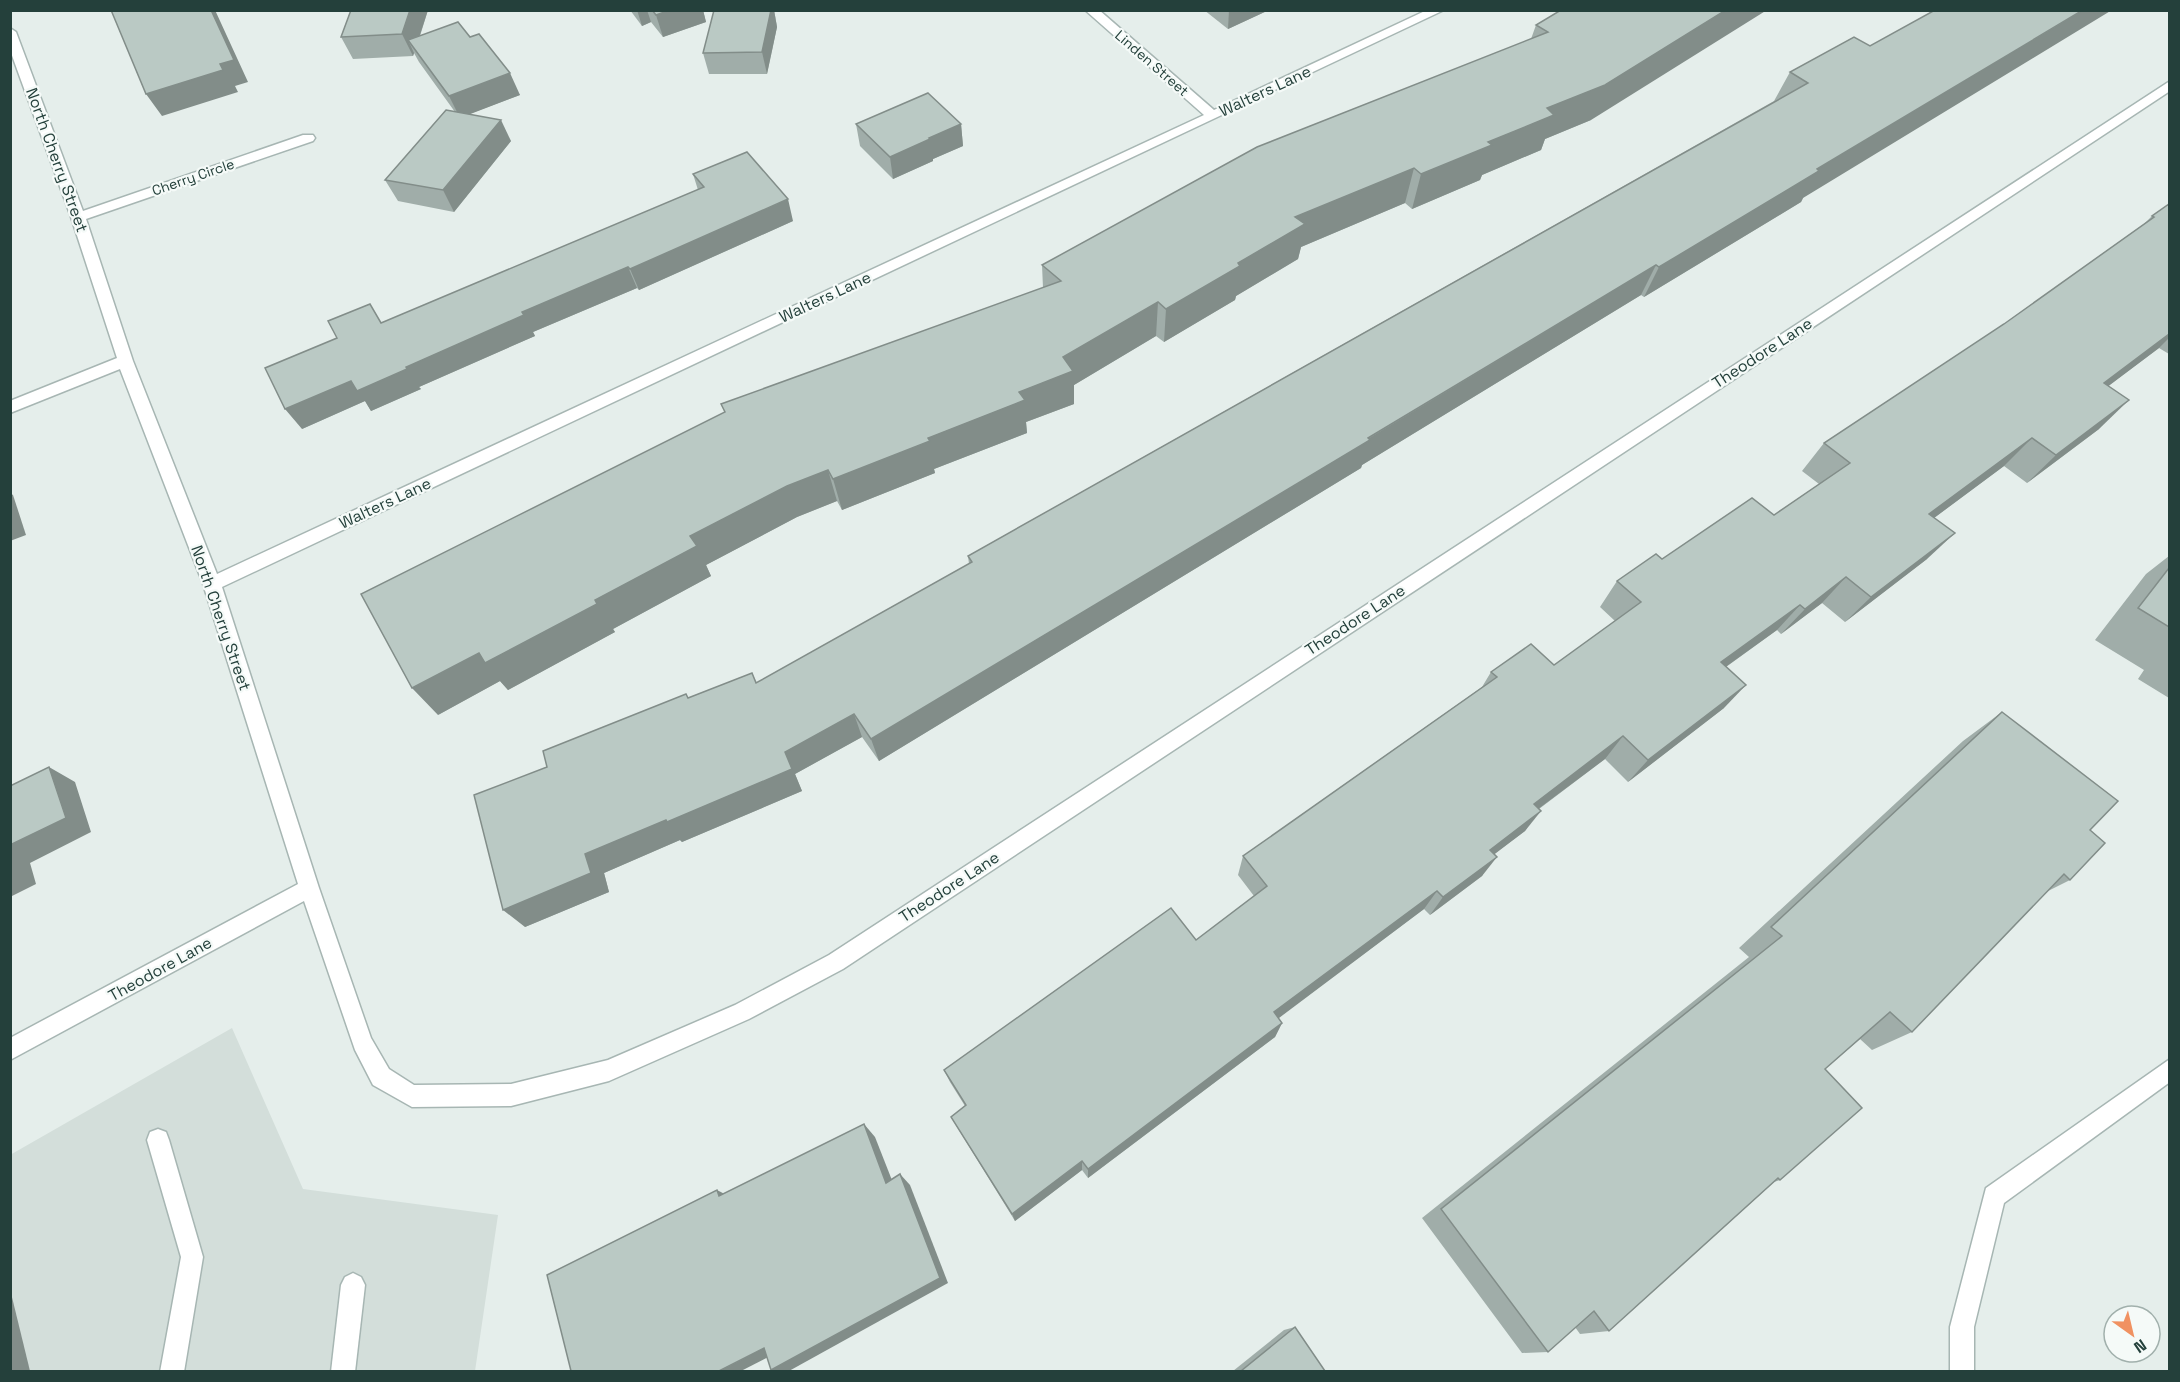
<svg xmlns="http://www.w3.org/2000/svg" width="2180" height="1382" viewBox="0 0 2180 1382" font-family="'Space Grotesk',sans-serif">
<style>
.built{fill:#d3deda}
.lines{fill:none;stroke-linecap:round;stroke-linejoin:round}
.service-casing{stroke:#a7b6b3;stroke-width:3}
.minor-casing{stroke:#a7b6b3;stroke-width:3}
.service{fill:#fff;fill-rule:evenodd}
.minor{fill:#fff;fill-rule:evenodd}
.wall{fill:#a0ada9}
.shaded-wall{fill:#828d89}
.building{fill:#bac9c4;stroke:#828d89;stroke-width:1.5}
.labels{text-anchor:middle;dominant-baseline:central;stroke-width:4.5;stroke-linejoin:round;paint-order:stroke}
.far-street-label{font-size:14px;fill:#24403b;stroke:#f5faf8}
.street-label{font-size:16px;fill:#24403b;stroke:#f5faf8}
</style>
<rect width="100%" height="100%" fill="#e5eeeb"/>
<path class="built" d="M232 1028 303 1189 498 1215 475 1371H11L10 1155Z"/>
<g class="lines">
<defs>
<g id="service">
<path d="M158 1129 166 1132 169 1140 203 1257 184 1372H160L181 1257 147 1140 150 1132Z"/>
<path d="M353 1273 361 1277 365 1285 355 1372H331L341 1285 345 1277Z"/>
</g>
<g id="minor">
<path d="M1085 10H1099L1214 110 1427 10H1444L222 587 319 888 371 1038 389 1069 414 1085 511 1084 608 1060 735 1005 829 955 2170 81V91L843 969 749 1019 609 1081 511 1106 412 1107 373 1085 355 1050 304 901 10 1060V1038L298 884 203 584 120 369 10 413V401L117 358 71 217 10 50V28L16 32 83 211 303 135H313L315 138 313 141 86 219 133 361 217 574 1204 115Z"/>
<path d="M2170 1059V1082L2004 1203 1974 1327V1372H1950V1327L1986 1188Z"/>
</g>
</defs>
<use href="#service" class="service-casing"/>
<use href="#minor" class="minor-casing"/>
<use href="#service" class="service"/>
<use href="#minor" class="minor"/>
</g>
<g class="wall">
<path d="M351 10H428L420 36 470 37 520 95 469 114 511 141 454 212 398 201 385 180 455 112 419 62 414 53 413 56 353 59 341 37Z"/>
<path d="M630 10H703L706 22 663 37 651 22 642 26Z"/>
<path d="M714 10H774L777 27 767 74H709L703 53Z"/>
<path d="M1204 10H1269L1228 29Z"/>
<path d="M1561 10 1591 120 1545 139 1541 150 1482 175 1480 180 1412 209 1405 203 1301 247 1298 259 1236 296 1235 300 1164 342 1156 336 1074 385V404L1026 422 1027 433 934 469 935 473 842 510 837 501 797 517 706 565 711 576 613 629 615 632 508 690 500 681 438 715 725 413 721 404 1043 288 1042 265 1531 39 1536 25Z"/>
<path d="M1854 37 1803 198 1801 202 1644 297 1641 295 1362 465 1361 468 879 761 862 737 795 774 802 791 682 842 680 840 604 873 609 892 525 927 547 767 688 698 752 673 757 683 969 564 968 556 1774 101 1790 72Z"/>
<path d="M856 124H961L963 146 933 159V161L893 179 860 146Z"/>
<path d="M693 174 793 221 639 290 637 288 533 332 535 336 419 387 421 389 371 411 365 401 302 429 337 338 382 323 698 190Z"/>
<path d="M2169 204V354L2159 348 2108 386 2099 429 2027 483 2004 466 1934 518 1927 559 1845 622 1822 603 1781 634 1777 630 1726 667 1724 708 1628 782 1605 759 1539 809 1525 831 1494 854 1482 876 1430 915 1424 909 1278 1018 1282 1023 1275 1037 1088 1178 1082 1170 1015 1221 957 1127 951 1117 965 1106 950 1082 944 1070 1196 940 1254 896 1238 875 1243 856 1482 687 1491 672 1554 665 1615 621 1600 607 1617 581 1662 559 1774 515 1819 484 1802 471 1824 443 2004 324 2144 224 2152 216Z"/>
<path d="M2169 556V698L2138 679 2144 670 2095 640 2146 574Z"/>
<path d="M2002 712 2090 830 2070 880 2048 891 1912 1032 1872 1050 1860 1039 1825 1069 1780 1180 1774 1182 1609 1331 1580 1334 1575 1327 1548 1352 1522 1353 1422 1218 1749 957 1739 948 1963 741Z"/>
<path d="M1295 1327 1325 1371H1233L1284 1330Z"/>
</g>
<g class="shaded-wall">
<path d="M211 10H215L248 82 235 86 238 92 162 116 146 94 220 64Z"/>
<path d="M410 10H428L415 50 408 40 414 53 413 56 402 34Z"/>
<path d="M637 10H647L651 22 642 26Z"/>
<path d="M670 10H703L706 22 663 37 656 15Z"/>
<path d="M771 10H774L777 27 767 74 762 52Z"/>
<path d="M1229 10H1269L1228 29Z"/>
<path d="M1726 10H1767L1591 120 1545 139 1541 150 1482 175 1480 180 1412 209 1421 174 1488 142 1547 108Z"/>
<path d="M2083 10H2112L1803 198 1801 202 1644 297 1659 267 1817 169Z"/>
<path d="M510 73 520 95 460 118 449 96Z"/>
<path d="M501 120 511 141 454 212 443 190Z"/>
<path d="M961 124 963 146 933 159V161L893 179 890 157 929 138Z"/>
<path d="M1414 168 1405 203 1301 247 1298 259 1236 296 1235 300 1164 342 1166 309 1238 263 1295 217Z"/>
<path d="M788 199 793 221 639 290 630 269Z"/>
<path d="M1656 265 1641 295 1362 465 1361 468 879 761 871 739Z"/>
<path d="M628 267 637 288 533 332 535 336 419 387 421 389 371 411 365 401 302 429 285 409 351 381 406 367 522 312Z"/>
<path d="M1158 302 1156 336 1074 385V404L1026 422 1027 433 934 469 935 473 842 510 833 479 928 438 1019 392 1063 357Z"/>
<path d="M2169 334V338L2159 348 2074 412 2104 383Z"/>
<path d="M2129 400 2099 429 2027 483 2056 455Z"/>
<path d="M2032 438 2004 466 1903 541 1929 514Z"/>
<path d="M828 470 837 501 797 517 706 565 711 576 613 629 615 632 508 690 500 681 438 715 412 688 479 653 595 600 690 536 787 486Z"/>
<path d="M10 493 13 495 26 535 10 541Z"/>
<path d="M1955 533 1927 559 1845 622 1871 597Z"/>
<path d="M1846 577 1822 603 1781 634 1805 609Z"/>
<path d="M1800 605 1777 630 1699 686 1721 662Z"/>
<path d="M1746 685 1724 708 1628 782 1648 760Z"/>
<path d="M854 714 862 737 795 774 802 791 682 842 680 840 604 873 609 892 525 927 503 910 585 854 785 752Z"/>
<path d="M1623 736 1605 759 1518 824 1534 804Z"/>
<path d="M49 767 75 782 91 832 30 863 36 884 10 897V845Z"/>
<path d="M1541 811 1525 831 1475 869 1490 850Z"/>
<path d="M1497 857 1482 876 1430 915 1443 897Z"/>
<path d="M1437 891 1424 909 1267 1027 1274 1012Z"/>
<path d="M1282 1023 1275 1037 1088 1178V1169Z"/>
<path d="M864 1124 875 1137 897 1193 886 1183Z"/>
<path d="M1082 1161V1170L1015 1221 1012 1214Z"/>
<path d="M900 1174 910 1185 948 1283 789 1371 771 1370Z"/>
<path d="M717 1190 736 1200 719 1196Z"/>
<path d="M10 1289 30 1371H10Z"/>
<path d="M764 1348 782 1350 741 1371H719Z"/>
</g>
<g class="building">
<path d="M111 10H211L234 60 220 64 223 70 146 94Z"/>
<path d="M351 10H410L402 34 341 37Z"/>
<path d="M652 10H670L656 15Z"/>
<path d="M714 10H771L762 52 703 53Z"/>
<path d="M1561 10H1726L1605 85 1547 108 1554 115 1488 142 1492 145 1421 174 1414 168 1295 217 1305 224 1238 263 1240 266 1166 309 1158 302 1063 357 1073 371 1019 392 1025 400 928 438 930 441 833 479 828 470 787 486 690 536 697 546 595 600 597 604 485 663 479 653 412 688 361 594 725 412 721 404 1061 281 1042 265 1257 147 1548 32 1536 25Z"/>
<path d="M1935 10H2083L1817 169 1819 171 1659 267 1656 265 1368 438 1370 440 871 739 854 714 785 752 792 769 667 822 666 820 585 854 591 873 503 910 474 795 547 767 543 751 686 694 688 698 752 673 756 683 972 562 968 556 1808 83 1790 72 1854 37 1870 46Z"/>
<path d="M458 22 470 37 479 34 510 73 449 96 408 40Z"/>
<path d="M928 93 961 124 929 138 930 139 890 157 856 124Z"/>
<path d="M446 110 501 120 443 190 385 180Z"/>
<path d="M747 152 788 199 630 269 628 267 522 312 524 315 406 367 407 369 357 391 351 381 285 409 265 368 337 338 328 321 370 304 381 323 704 187 693 174Z"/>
<path d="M2169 204V334L2104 383 2129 400 2056 455 2032 438 1929 514 1955 533 1871 597 1846 577 1805 609 1800 605 1721 662 1746 685 1648 760 1623 736 1534 804 1541 811 1490 850 1497 857 1443 897 1437 891 1274 1012 1282 1023 1088 1169 1082 1161 1012 1214 951 1117 966 1105 944 1070 1171 908 1196 940 1267 886 1243 856 1497 677 1491 672 1531 644 1554 665 1641 602 1617 581 1656 554 1662 559 1752 498 1774 515 1850 463 1824 443 2004 324 2154 217 2152 216Z"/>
<path d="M2169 568V627L2138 608Z"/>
<path d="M2002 712 2118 801 2090 830 2105 843 2070 880 2064 874 1912 1032 1890 1012 1825 1069 1862 1108 1780 1180 1778 1178 1609 1331 1594 1311 1548 1352 1441 1209 1782 936 1771 927Z"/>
<path d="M49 767 66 818 10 845V786Z"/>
<path d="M864 1124 886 1183 900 1174 940 1278 771 1370 764 1348 719 1371H571L547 1275 717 1190 719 1196Z"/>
<path d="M1295 1327 1325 1371H1241Z"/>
</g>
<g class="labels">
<g class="far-street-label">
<text transform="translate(1152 63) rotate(41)">Linden Street</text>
<text transform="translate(193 177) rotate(-19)">Cherry Circle</text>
</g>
<g class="street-label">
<text transform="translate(1265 91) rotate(-25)">Walters Lane</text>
<text transform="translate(57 160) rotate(70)">North Cherry Street</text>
<text transform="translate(825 297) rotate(-25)">Walters Lane</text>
<text transform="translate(1762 353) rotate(-33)">Theodore Lane</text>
<text transform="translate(385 503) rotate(-25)">Walters Lane</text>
<text transform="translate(221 618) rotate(71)">North Cherry Street</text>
<text transform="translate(1355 620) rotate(-33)">Theodore Lane</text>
<text transform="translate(949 887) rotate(-33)">Theodore Lane</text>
<text transform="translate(160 969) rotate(-29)">Theodore Lane</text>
</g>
</g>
<rect width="2180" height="1382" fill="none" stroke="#24403b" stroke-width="24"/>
<g transform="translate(2132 1334) rotate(146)"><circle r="28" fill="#f5faf8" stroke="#a1b0ac" stroke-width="1.5"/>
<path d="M0-4.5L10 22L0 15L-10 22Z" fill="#f09161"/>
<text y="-9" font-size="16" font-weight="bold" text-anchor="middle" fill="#24403b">N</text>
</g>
</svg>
